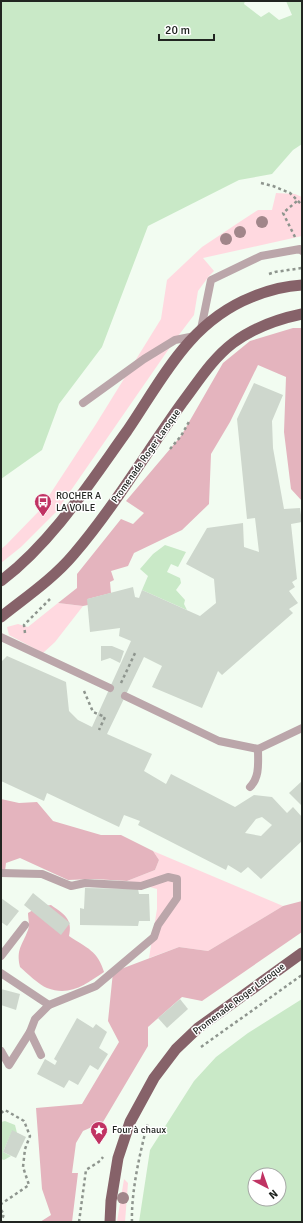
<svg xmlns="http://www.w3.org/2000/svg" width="303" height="1223" viewBox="0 0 303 1223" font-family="Signika,sans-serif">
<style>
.green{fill:#ffd9e0}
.forest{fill:#e4b4be}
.water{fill:#c9e9c7;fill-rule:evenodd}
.building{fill:#ced7cd;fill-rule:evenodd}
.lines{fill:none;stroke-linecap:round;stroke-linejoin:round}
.path{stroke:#8e958e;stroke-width:2.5;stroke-dasharray:3 3;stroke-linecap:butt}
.service{stroke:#bba6aa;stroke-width:8}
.primary{stroke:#866269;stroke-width:11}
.tree{fill:#a1868a}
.labels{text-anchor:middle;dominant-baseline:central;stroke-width:3;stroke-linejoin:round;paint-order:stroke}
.street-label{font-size:10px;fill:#212521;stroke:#fff}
.poi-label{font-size:10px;fill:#212521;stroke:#fff;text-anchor:start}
</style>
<rect width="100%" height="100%" fill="#f2fcf1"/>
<g class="green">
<path d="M276 193 295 194 302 197V236L203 258 214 271 209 276 198 291 194 315 175 340 56 512 21 547 1 563V549L6 545 39 511 96 424 161 319 167 280 202 247 241 221 258 210H272Z"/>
<path d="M58 603 83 606 55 642 43 653 9 635 7 627 18 624 28 627Z"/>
<path d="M153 851 283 906 208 951 179 947 149 958 157 909V889L127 881 155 870 159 860Z"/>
<path d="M124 1179 128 1183 125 1222H117Z"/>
</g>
<g class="forest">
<path d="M293 328H302V501L291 489 284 432 286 377 258 365 230 422 211 454 209 504 182 530 134 553 128 566 111 571 114 580 110 582 111 593 88 599V605L83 606 58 603 77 588V574L121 519 133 524 144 513 126 501 181 436 223 363 250 341Z"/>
<path d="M1 799 19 803 37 802 53 821 101 835H121L153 851 159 860 155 870 127 881 94 879 68 880 20 858 6 863 5 871H1Z"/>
<path d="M302 901V932L202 1001 182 997 148 1027V1046L103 1122 83 1131 76 1143 72 1173H78L72 1222H40L51 1215 42 1189 36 1108 82 1104 119 1042 108 1021 113 972 179 947 208 951 283 906Z"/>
<path d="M51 905C64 914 73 919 69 936 87 948 98 951 104 972 86 984 70 997 47 988 39 985 27 973 20 967 16 949 22 946 28 930 30 925 28 918 28 913L38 907Z"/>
</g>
<g class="water">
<path d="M1 1H245L244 4 261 17 269 12 279 20 292 15 286 1H302V144L293 150 272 174 239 180 148 226 102 347 59 404 42 450 1 479Z"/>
<path d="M165 545 186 552 178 567 171 564 167 572 180 578 181 583 176 590 185 600 184 604 187 610 142 590 148 576 140 569 153 554Z"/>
<path d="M302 999V1222H139L150 1150 194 1081 216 1057 248 1033ZM255 1175H279V1199H255Z"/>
<path d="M5 1121 15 1125 17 1133 12 1131 3 1152 11 1156 4 1160 1 1159V1122Z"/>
</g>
<g class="building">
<path d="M254 383 283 395 272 421 273 448 284 509 300 508 302 522 291 524 297 579 292 582 295 587 289 591 298 603 289 609 293 613 222 675 218 671 202 708 152 687 162 666 144 657 107 734 152 754 144 771 166 784 171 774 235 807 254 795 272 797 287 813 293 807 302 817V841L261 879 248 867 241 873 228 865 226 870 138 825 140 821 124 815 119 827 47 793 44 801 1 781V662L7 656 66 682 69 711 78 720 92 727 131 641 119 636 120 628 90 632 87 599 133 587 135 597 139 598 142 590 200 616 216 603 214 579 186 564 207 528 243 523 244 547 259 552 255 518 247 519 237 419ZM262 817 272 825 261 836 245 833 256 819Z"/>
<path d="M101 646H112L124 651 120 663 110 658 101 661Z"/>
<path d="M302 781V806L289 793Z"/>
<path d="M85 888 138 889 139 894H149L150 921H139L138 926 80 925V908L84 909Z"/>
<path d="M33 893 70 923 61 935 24 905Z"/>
<path d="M1 898 19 911 7 926 1 922Z"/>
<path d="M1 989 20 994 16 1010 1 1005Z"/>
<path d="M180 999 188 1009 167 1028 158 1018Z"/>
<path d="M77 1018 93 1028 96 1024 107 1032 99 1048 108 1054 98 1070 90 1065 78 1085 69 1080 64 1088 37 1074 45 1059 55 1065 57 1061 54 1059Z"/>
<path d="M12 1130 26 1137 16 1158 3 1152Z"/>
</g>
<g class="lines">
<g class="path">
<path d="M261 183 273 186 290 193 302 205"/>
<path d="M295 237 283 213 297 201"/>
<path d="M269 274 275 272 302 268"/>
<path d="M170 449 181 436 190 420"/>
<path d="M25 633 24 625 50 599"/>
<path d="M121 683 136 651"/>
<path d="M84 691 93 712 105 717 99 730"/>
<path d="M201 1047 302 975"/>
<path d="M1 1113 5 1110 24 1121 30 1136 25 1149 23 1167 29 1185 1 1204"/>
<path d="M1 1210 4 1214 1 1222"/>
<path d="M79 1222 86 1170 100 1161 103 1157"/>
<path d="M132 1222C131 1192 140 1152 148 1122"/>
</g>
<g class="service">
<path d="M201 329 211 280 261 256 300 249 302 251"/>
<path d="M83 403 144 359 175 340 195 336"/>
<path d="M1 637 110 688"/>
<path d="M125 696 219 741 258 749 302 728"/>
<path d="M250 787C260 777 258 763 258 749"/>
<path d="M1 873 42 874 71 886 85 883 141 886 168 877 177 879V898L158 925 154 937 96 986 49 1005 35 1019 30 1032 9 1065 1 1051"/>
<path d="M1 956 25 925"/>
<path d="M1 973 49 1005"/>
<path d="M30 1032 41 1055"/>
</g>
<g class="primary">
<path d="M1 581C53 541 89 484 127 431 163 378 189 322 252 297 269 290 284 286 302 285"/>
<path d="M1 617C26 597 53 579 74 554 114 507 146 453 182 403 198 382 212 359 233 343 253 328 278 319 302 314"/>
<path d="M110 1222 111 1201 118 1158 130 1122 154 1078 176 1049 198 1028 302 953"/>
</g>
</g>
<g class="tree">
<circle cx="262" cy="222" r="6"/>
<circle cx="240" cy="232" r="6"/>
<circle cx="226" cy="239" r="6"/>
<circle cx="123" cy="1198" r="6"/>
</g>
<defs>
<symbol id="bus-pin" viewBox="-11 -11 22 30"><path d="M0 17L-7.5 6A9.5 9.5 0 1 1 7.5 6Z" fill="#c03363" stroke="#fff"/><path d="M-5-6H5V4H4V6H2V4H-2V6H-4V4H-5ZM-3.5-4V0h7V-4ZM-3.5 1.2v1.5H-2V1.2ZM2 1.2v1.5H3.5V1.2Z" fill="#fff"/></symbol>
<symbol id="sight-pin" viewBox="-11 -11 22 30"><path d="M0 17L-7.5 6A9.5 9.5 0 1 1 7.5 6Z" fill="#c03363" stroke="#fff"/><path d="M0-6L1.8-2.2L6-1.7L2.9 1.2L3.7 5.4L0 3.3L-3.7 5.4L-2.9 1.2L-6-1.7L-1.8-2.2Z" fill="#fff"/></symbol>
</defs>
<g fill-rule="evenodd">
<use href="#bus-pin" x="33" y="492" width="20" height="27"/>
<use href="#sight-pin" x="89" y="1120" width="20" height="27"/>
</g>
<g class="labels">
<g class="street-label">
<text transform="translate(146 456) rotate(-55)">Promenade Roger Laroque</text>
<text transform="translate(239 999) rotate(-37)">Promenade Roger Laroque</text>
</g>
<g class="poi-label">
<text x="56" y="496">ROCHER A<tspan x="56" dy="12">LA VOILE</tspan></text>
<text x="112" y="1130">Four à chaux</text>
</g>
</g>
<rect width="303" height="1223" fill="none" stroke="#212521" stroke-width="4"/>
<g transform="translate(267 1187) rotate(139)"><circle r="19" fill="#ffffff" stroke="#a6a8a6"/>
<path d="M0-3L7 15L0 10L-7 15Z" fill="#c03363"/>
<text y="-6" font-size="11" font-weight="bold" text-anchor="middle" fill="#212521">N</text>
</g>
<path d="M159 34v6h55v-6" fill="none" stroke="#212521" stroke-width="2"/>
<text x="165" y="34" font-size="12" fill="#212521" stroke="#ffffff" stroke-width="3" paint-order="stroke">20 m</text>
</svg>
